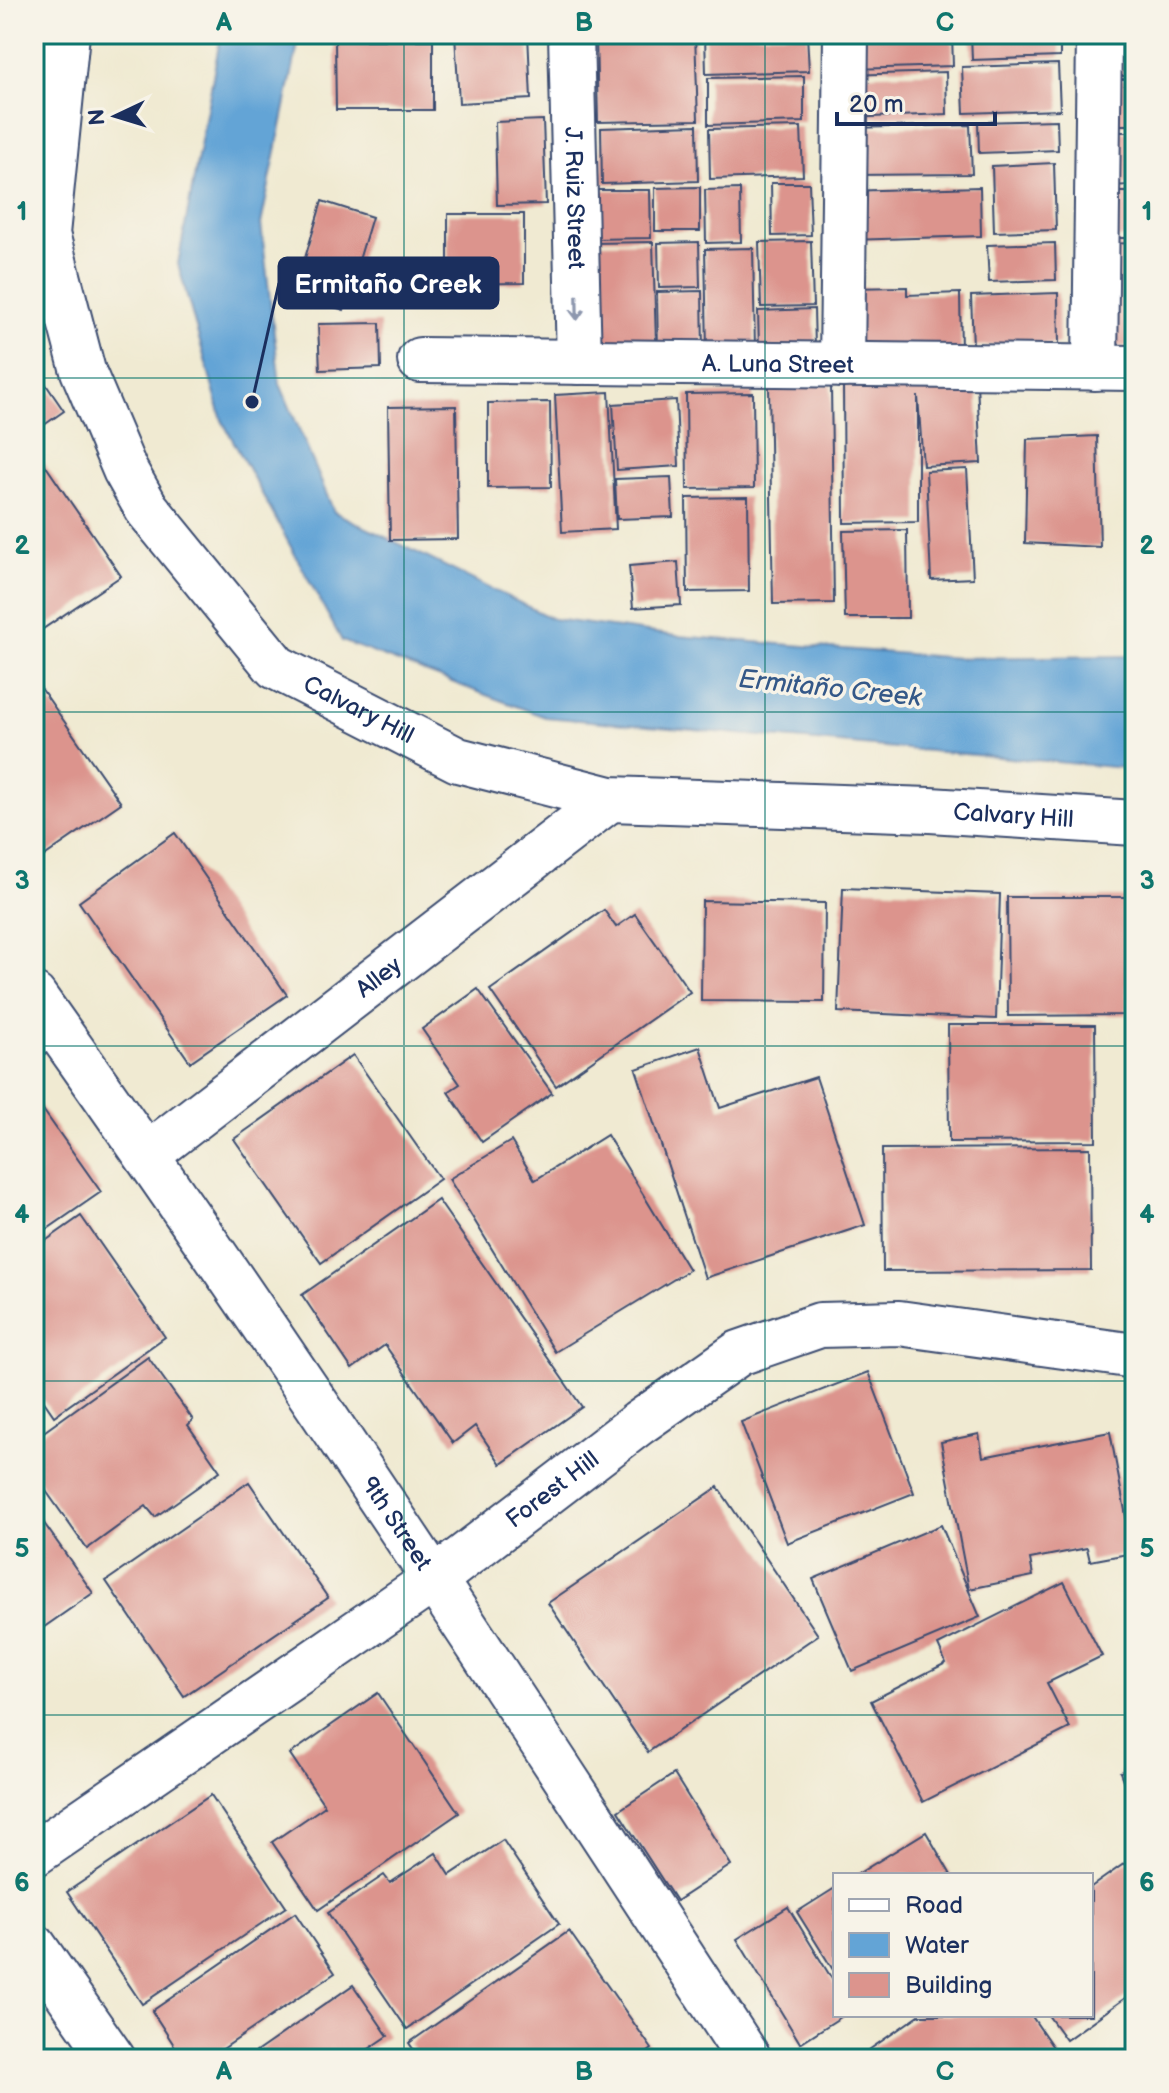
<svg xmlns="http://www.w3.org/2000/svg" width="1169" height="2093" viewBox="0 0 1169 2093" font-family="'Balsamiq Sans',sans-serif">
<style>
.water{fill:#63a4d6;stroke:#3f6a9a;stroke-width:2}
.building{fill:#dc948d}
.lines{fill:none;stroke-linecap:round;stroke-linejoin:round}
.minor-casing{stroke:#3b4b6f;stroke-width:48}
.minor{stroke:#fff;stroke-width:44}
.oneway{stroke:#8d97ae}
.grid{fill:none;stroke:#0f766e;stroke-width:2;stroke-opacity:0.55}
.labels{text-anchor:middle;dominant-baseline:central;stroke-width:7;stroke-linejoin:round;paint-order:stroke}
.street-label{font-size:24px;fill:#1b2f5e;stroke:#f7f3e8}
.water-label{font-size:26px;font-style:italic;fill:#345888;stroke:#f7f3e8}
.leader{fill:none;stroke:#1b2f5e;stroke-width:3}
.callout-dot{fill:#1b2f5e;stroke:#f7f3e8;stroke-width:3}
.callout{fill:#1b2f5e;stroke:#1b2f5e;stroke-width:3}
.callout-label{font-size:26px;text-anchor:middle;font-weight:bold;fill:#fff}
.neatline{fill:none;stroke:#0f766e;stroke-width:3}
.grid-label{font-size:26px;text-anchor:middle;font-weight:bold;fill:#0f766e}
</style>
<rect width="100%" height="100%" fill="#f7f3e8"/>
<filter id="ink" filterUnits="userSpaceOnUse"><feTurbulence type="fractalNoise" baseFrequency=".0125" numOctaves="2"/><feDisplacementMap in="SourceGraphic" scale="16" xChannelSelector="R" yChannelSelector="G"/><feConvolveMatrix kernelMatrix="1 2 1 2 8 2 1 2 1" color-interpolation-filters="sRGB"/></filter>
<filter id="wash" filterUnits="userSpaceOnUse"><feTurbulence type="fractalNoise" baseFrequency=".006" numOctaves="4" result="noise"/><feDisplacementMap in="SourceGraphic" scale="32" xChannelSelector="R" yChannelSelector="G"/><feGaussianBlur stdDeviation="1.8" result="paint"/><feColorMatrix in="noise" values="0 0 0 0 0 0 0 0 0 0 0 0 0 0 0 0 0 1.4 0 .05"/><feComposite in="paint" operator="in"/></filter>
<g filter="url(#wash)">
<rect width="100%" height="100%" fill="#f0ead2"/>
<path class="water" d="M221 34H300L261 224 280 384 334 512 553 619 677 636 958 658 1135 656V769L545 717 342 641 222 420 178 264Z"/>
<g id="blocks">
<g class="building">
<path d="M455 34H528L531 99 459 103Z"/>
<path d="M596 34H695L698 120 598 122Z"/>
<path d="M705 34H807L809 71 706 74Z"/>
<path d="M853 34H952L953 66 853 69Z"/>
<path d="M971 34H1060V57L972 60Z"/>
<path d="M1116 34H1135V76H1117Z"/>
<path d="M335 40H433V110H336Z"/>
<path d="M1058 64 1060 110 964 113 962 67Z"/>
<path d="M946 72 947 114 847 118 846 75Z"/>
<path d="M804 76V122L708 125V78Z"/>
<path d="M1113 79H1135V125H1114Z"/>
<path d="M543 120 546 204 497 205 495 122Z"/>
<path d="M1057 120 1058 150 979 153 978 122Z"/>
<path d="M697 125 698 181 602 184 601 128Z"/>
<path d="M970 125 972 174 849 175 850 128Z"/>
<path d="M801 127 803 176 710 179 709 129Z"/>
<path d="M1103 132H1135V185L1104 186Z"/>
<path d="M1054 163 1056 230 994 232 992 166Z"/>
<path d="M771 183H809L811 235 772 236Z"/>
<path d="M700 187V231H655V188Z"/>
<path d="M980 187 981 236 849 240 847 191Z"/>
<path d="M740 189 741 242 706 243 705 190Z"/>
<path d="M592 190H650L651 238 593 239Z"/>
<path d="M1104 192H1135V238H1105Z"/>
<path d="M322 201 372 217 344 310 294 295Z"/>
<path d="M448 214H524V283L448 284Z"/>
<path d="M811 241 813 306 761 307 759 242Z"/>
<path d="M653 242 656 344 594 345 591 243Z"/>
<path d="M699 242 700 287 659 288 658 243Z"/>
<path d="M1055 243 1056 280 989 282 987 245Z"/>
<path d="M1135 243V346L1102 347 1101 244Z"/>
<path d="M753 248 755 349 707 350 705 249Z"/>
<path d="M907 287V295L960 293 961 353 850 354 848 288Z"/>
<path d="M702 291 703 351H658L657 292Z"/>
<path d="M1058 293 1059 344 973 346 971 296Z"/>
<path d="M814 309 815 347 759 348 758 311Z"/>
<path d="M380 323 381 368 320 370 318 324Z"/>
<path d="M34 367 64 411 34 432Z"/>
<path d="M843 383H977L981 463 923 466 918 396V522L844 523Z"/>
<path d="M831 385 834 603 773 604 769 386Z"/>
<path d="M609 392 616 529 562 532 555 395Z"/>
<path d="M753 393 754 488 687 489 686 394Z"/>
<path d="M676 400 679 466 617 470 613 404Z"/>
<path d="M550 402 551 487 488 488V403Z"/>
<path d="M456 406 458 539 390 540 388 407Z"/>
<path d="M1097 436 1100 547 1025 543 1027 439Z"/>
<path d="M39 456 121 576 34 635V459Z"/>
<path d="M967 469 973 578 931 580 926 471Z"/>
<path d="M671 477 673 517 617 519 615 479Z"/>
<path d="M748 497 749 591 687 592 686 498Z"/>
<path d="M907 530 908 618H845L843 531Z"/>
<path d="M678 562 681 605 633 608 629 566Z"/>
<path d="M34 678 121 803 34 863Z"/>
<path d="M175 833 287 995 190 1062 79 902Z"/>
<path d="M843 888 1000 894 996 1019 838 1012Z"/>
<path d="M1007 897H1127V1015L1008 1016Z"/>
<path d="M702 901 825 903 824 1002 701 1001Z"/>
<path d="M604 910 616 927 635 914 690 992 556 1086 490 990Z"/>
<path d="M478 989 552 1093 482 1142 448 1092 460 1084 422 1029Z"/>
<path d="M948 1025H1095L1096 1141 949 1142Z"/>
<path d="M700 1047 720 1108 816 1077 865 1225 705 1278 636 1069Z"/>
<path d="M353 1055 440 1179 321 1263 234 1139Z"/>
<path d="M34 1097 101 1192 43 1232 34 1218Z"/>
<path d="M607 1135 689 1270 555 1352 449 1179 511 1141 535 1180Z"/>
<path d="M1090 1148 1091 1270 883 1271 882 1149Z"/>
<path d="M438 1200 582 1407 501 1464 475 1426 453 1443 385 1345 352 1369 302 1295Z"/>
<path d="M81 1216 165 1337 54 1416 34 1387V1249Z"/>
<path d="M148 1357 193 1420 188 1425 220 1471 155 1517 146 1506 87 1549 34 1474V1439Z"/>
<path d="M868 1372 914 1493 787 1543 741 1422Z"/>
<path d="M1110 1432 1133 1553 1090 1561 1087 1548 1030 1559 1033 1576 969 1589 941 1442 979 1434 983 1457Z"/>
<path d="M249 1482 328 1598 184 1696 106 1581Z"/>
<path d="M718 1487 818 1635 648 1752 548 1603Z"/>
<path d="M34 1509 93 1593 34 1634Z"/>
<path d="M941 1525 980 1617 852 1671 813 1579Z"/>
<path d="M1064 1582 1102 1656 1047 1683 1070 1728 923 1802 871 1701 946 1663 938 1645Z"/>
<path d="M378 1693 459 1813 318 1910 272 1842 325 1806 290 1754Z"/>
<path d="M1135 1767V1813L1120 1772Z"/>
<path d="M674 1774 731 1865 676 1901 618 1811Z"/>
<path d="M211 1795 286 1907 142 2004 67 1892Z"/>
<path d="M926 1832 951 1875H856Z"/>
<path d="M503 1840 559 1924 407 2029 328 1913 384 1875 390 1883 436 1853 450 1875Z"/>
<path d="M1135 1856V1991L1066 2040 1048 2015H1091V1887Z"/>
<path d="M835 1888V1973L797 1912Z"/>
<path d="M788 1907 835 1984V2015H844L800 2043 737 1939Z"/>
<path d="M295 1913 335 1973 208 2059H183L152 2011Z"/>
<path d="M569 1931 652 2049 639 2059H420L409 2043Z"/>
<path d="M353 1985 388 2036 354 2059H246Z"/>
<path d="M919 2015H1031L1061 2059H856Z"/>
</g>
</g>
</g>
<g filter="url(#ink)">
<use href="#blocks" fill-opacity="0" stroke="#3b4b6f" stroke-width="2"/>
<g class="lines">
<defs>
<g id="minor">
<path id="s1" d="M67 34 47 234 83 371 125 470 147 509 276 667 458 760 610 799 930 810 1135 823"/>
<path id="s2" d="M571 34 579 362"/>
<path id="s3" d="M420 360 1135 368"/>
<path d="M842 365 846 34"/>
<path d="M1095 368 1099 34"/>
<path id="s4" d="M34 996C282 1344 516 1701 749 2059"/>
<path id="s5" d="M147 1155 610 799"/>
<path id="s6" d="M34 1854 436 1578 639 1423 739 1353 820 1325 899 1323 1135 1356"/>
<path d="M34 1946 113 2059"/>
</g>
</defs>
<use href="#minor" class="minor-casing"/>
<use href="#minor" class="minor"/>
</g>
<defs><path id="oneway-shaft" d="M-6 0H5M1.5-3L5.5 0L1.5 3" fill="none" stroke-width="1.6" stroke-linecap="round" stroke-linejoin="round" transform="scale(2)"/></defs>
<use class="oneway" href="#oneway-shaft" transform="translate(577 308) rotate(89)"/>
</g>
<path class="grid" d="M404 34V2059M765 34V2059M34 378H1135M34 712H1135M34 1046H1135M34 1381H1135M34 1715H1135"/>
<g class="labels">
<g class="street-label">
<text stroke="none"><textPath href="#s2" startOffset="164">J. Ruiz Street</textPath></text>
<text stroke="none"><textPath href="#s3" startOffset="358">A. Luna Street</textPath></text>
<text stroke="none"><textPath href="#s1" startOffset="792">Calvary Hill</textPath></text>
<text stroke="none"><textPath href="#s1" startOffset="1464">Calvary Hill</textPath></text>
<text stroke="none"><textPath href="#s5" startOffset="292">Alley</textPath></text>
<text stroke="none"><textPath href="#s6" startOffset="634">Forest Hill</textPath></text>
<text stroke="none"><textPath href="#s4" startOffset="640">9th Street</textPath></text>
</g>
<g class="water-label">
<text transform="translate(830 689) rotate(6)">Ermitaño Creek</text>
</g>
</g>
<path class="leader" d="M252 402L279 283"/>
<circle class="callout-dot" cx="252" cy="402" r="8"/>
<rect class="callout" x="279" y="258" width="219" height="50" rx="8"/>
<g class="callout-label">
<text x="388" y="293">Ermitaño Creek</text>
</g>
<rect width="1169" height="2093" fill="none" stroke="#f7f3e8" stroke-width="88"/>
<rect x="833" y="1873" width="260" height="144" fill="#f7f3e8" stroke="#9fa5b1" stroke-width="2"/>
<rect x="849" y="1899" width="40" height="12" fill="#ffffff" stroke="#9fa5b1" stroke-width="2"/>
<text x="905" y="1913" font-size="24" fill="#1b2f5e">Road</text>
<rect x="849" y="1933" width="40" height="24" fill="#63a4d6" stroke="#9fa5b1" stroke-width="2"/>
<text x="905" y="1953" font-size="24" fill="#1b2f5e">Water</text>
<rect x="849" y="1973" width="40" height="24" fill="#dc948d" stroke="#9fa5b1" stroke-width="2"/>
<text x="905" y="1993" font-size="24" fill="#1b2f5e">Building</text>
<g transform="translate(116 116) rotate(266)" stroke="#f7f3e8" stroke-width="6" paint-order="stroke">
<path d="M0-6L14 30L0 20L-14 30Z" fill="#1b2f5e"/>
<text y="-12" font-size="22" font-weight="bold" text-anchor="middle" fill="#1b2f5e">N</text>
</g>
<path d="M837 112v12h158v-12" fill="none" stroke="#1b2f5e" stroke-width="4"/>
<text x="849" y="112" font-size="24" fill="#1b2f5e" stroke="#f7f3e8" stroke-width="6" paint-order="stroke">20 m</text>
<rect x="44" y="44" width="1081" height="2005" class="neatline"/>
<g class="grid-label">
<text x="224" y="31">A</text>
<text x="584" y="31">B</text>
<text x="945" y="31">C</text>
<text x="22" y="220">1</text>
<text x="1147" y="220">1</text>
<text x="22" y="554">2</text>
<text x="1147" y="554">2</text>
<text x="22" y="889">3</text>
<text x="1147" y="889">3</text>
<text x="22" y="1223">4</text>
<text x="1147" y="1223">4</text>
<text x="22" y="1557">5</text>
<text x="1147" y="1557">5</text>
<text x="22" y="1891">6</text>
<text x="1147" y="1891">6</text>
<text x="224" y="2080">A</text>
<text x="584" y="2080">B</text>
<text x="945" y="2080">C</text>
</g>
</svg>
